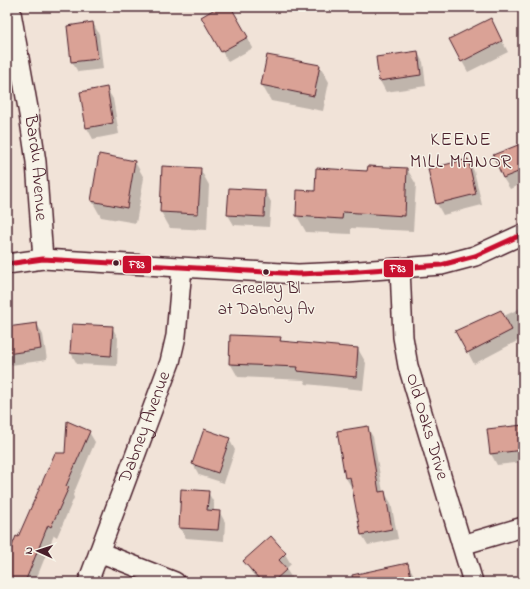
<svg xmlns="http://www.w3.org/2000/svg" width="530" height="589" viewBox="0 0 530 589" font-family="'Indie Flower',sans-serif">
<style>
.shadow{fill:#0003}
.building{fill:#daa296;stroke:#4a1f2b}
.lines{fill:none;stroke-linecap:round;stroke-linejoin:round}
.minor-casing{stroke:#4a1f2b;stroke-width:22}
.minor{stroke:#f7f3e8;stroke-width:19}
.bus-1-casing{stroke:#f7f3e8;stroke-width:8}
.bus-1{stroke:#c8102e;stroke-width:5}
.bus-dot{fill:#4a1f2b;stroke:#f7f3e8;stroke-width:1.5}
.labels{text-anchor:middle;dominant-baseline:central;stroke-width:3;stroke-linejoin:round;paint-order:stroke}
.bus-label{font-size:17px;fill:#4a1f2b;stroke:#f7f3e8}
.street-label{font-size:18px;fill:#4a1f2b;stroke:#f7f3e8}
.neighbourhood-label{font-size:19px;letter-spacing:1px;fill:#4a1f2b;stroke:#f7f3e8}
.line-badge{stroke:#f7f3e8;stroke-width:1.5}
.badge-label{font-size:11px;text-anchor:middle;font-weight:bold;fill:#fff}
</style>
<rect width="100%" height="100%" fill="#f1e3d8"/>
<filter id="ink" filterUnits="userSpaceOnUse"><feTurbulence type="fractalNoise" baseFrequency=".025" numOctaves="2"/><feDisplacementMap in="SourceGraphic" scale="8" xChannelSelector="R" yChannelSelector="G"/><feConvolveMatrix kernelMatrix="1 2 1 2 8 2 1 2 1" color-interpolation-filters="sRGB"/></filter>
<g filter="url(#ink)">
<g class="shadow">
<path d="M220 7H230L253 48 228 62 202 17Z"/>
<path d="M515 7H523V20L522 19Z"/>
<path d="M93 23 99 34 103 69 78 72 72 62Z"/>
<path d="M496 30 508 52 468 72 450 40Z"/>
<path d="M417 52 423 62 426 86 386 92 380 81 377 57Z"/>
<path d="M320 66 329 82 323 111 271 101 262 85Z"/>
<path d="M107 89 113 99 119 134 93 139 87 128 81 93Z"/>
<path d="M523 144V183L510 189 503 178 494 156Z"/>
<path d="M99 156 135 162 144 178 136 223 101 217 92 201Z"/>
<path d="M468 160 474 171 482 205 443 215 437 204 429 170Z"/>
<path d="M163 167 200 169 209 185 207 230 170 228 161 212Z"/>
<path d="M407 169 416 184 413 231 351 228V234L306 232 297 216 368 172Z"/>
<path d="M265 191 271 202 269 227 234 225 228 215Z"/>
<path d="M523 307V338L474 364 457 331 504 316Z"/>
<path d="M37 324 43 335 47 360 11 365 7 358V328Z"/>
<path d="M73 325 112 327 118 338 117 366 77 364 71 353Z"/>
<path d="M280 338 282 342 358 349 366 363 363 390 306 384 304 380 238 377 230 363Z"/>
<path d="M523 426V462L497 465 491 454 488 430Z"/>
<path d="M367 427 373 437 383 492H384L391 503 398 539 368 545 362 535 353 488H352L346 478Z"/>
<path d="M89 432 95 442 73 495 74 498 57 537 54 535 35 582H7V562L19 538 66 454Z"/>
<path d="M229 439 235 450 224 483 199 475 193 464Z"/>
<path d="M208 492 214 503V511H219L225 522 224 541 186 538 180 528Z"/>
<path d="M285 554 291 564 286 569 293 580 291 582H260L251 572 245 561Z"/>
<path d="M408 565 414 575 415 582H382Z"/>
</g>
<g class="building">
<path d="M218 7H231L248 37 221 52 201 17Z"/>
<path d="M491 18 502 41 461 62 449 39Z"/>
<path d="M93 22 98 59 71 62 67 26Z"/>
<path d="M418 51 421 75 379 81 376 57Z"/>
<path d="M267 55 320 65 314 96 261 85Z"/>
<path d="M107 87 113 123 86 128 80 92Z"/>
<path d="M523 143V170L503 178 493 155Z"/>
<path d="M99 154 135 161 127 208 91 201Z"/>
<path d="M468 159 476 194 436 204 428 169Z"/>
<path d="M162 166 201 168 198 214 160 212Z"/>
<path d="M368 166 407 168 405 216 343 212 342 219 296 216 297 190 315 191 316 168 367 171Z"/>
<path d="M229 188 265 190 264 217 227 215Z"/>
<path d="M501 310 512 330 467 353 455 331Z"/>
<path d="M37 323 41 349 7 354V327Z"/>
<path d="M72 324 113 326 111 356 70 353Z"/>
<path d="M230 335 281 337 280 341 358 348 356 377 297 371 298 367 229 364Z"/>
<path d="M67 421 90 431 66 486 69 487 51 527 48 525 25 582H7V559L16 536 18 537 55 453H65Z"/>
<path d="M523 425V450L490 454 487 429Z"/>
<path d="M368 426 379 492 385 491 392 529 361 535 350 477 345 478 337 431Z"/>
<path d="M204 429 230 438 218 473 192 464Z"/>
<path d="M181 489 209 491 207 510 220 511 218 530 179 528Z"/>
<path d="M271 536 286 553 279 560 287 569 273 582H262L243 561Z"/>
<path d="M408 563 412 582H353L352 575Z"/>
</g>
<g class="lines">
<defs>
<g id="minor">
<path id="s1" d="M10 7 29 114 36 162 43 259"/>
<path d="M7 264 43 259 298 274 345 272 441 265 475 256 523 234"/>
<path id="s2" d="M400 268 403 337 408 366 473 582"/>
<path d="M462 545 523 527"/>
<path d="M99 552 175 582"/>
<path id="s3" d="M88 582 170 362 176 336 182 268"/>
</g>
</defs>
<use href="#minor" class="minor-casing"/>
<use href="#minor" class="minor"/>
<defs>
<path id="bus-1" d="M7 264 43 259 298 274 345 272 441 265 475 256 523 234"/>
</defs>
<use href="#bus-1" class="bus-1-casing"/>
<use href="#bus-1" class="bus-1"/>
</g>
</g>
<g class="bus-dot">
<circle cx="116" cy="263" r="3.5"/>
<circle cx="266" cy="272" r="3.5"/>
</g>
<g class="labels">
<g class="bus-label">
<text x="266" y="288">Greeley Bl<tspan x="266" dy="21">at Dabney Av</tspan></text>
</g>
<g class="street-label">
<text stroke="none"><textPath href="#s1" startOffset="163">Bardu Avenue</textPath></text>
<text stroke="none"><textPath href="#s3" startOffset="165">Dabney Avenue</textPath></text>
<text stroke="none"><textPath href="#s2" startOffset="162">Old Oaks Drive</textPath></text>
</g>
<g class="neighbourhood-label">
<text x="461" y="140">KEENE<tspan x="461" dy="22">MILL MANOR</tspan></text>
</g>
</g>
<g class="line-badge">
<rect x="122" y="255" width="30" height="19" rx="4" fill="#c8102e"/>
<rect x="383" y="259" width="31" height="19" rx="4" fill="#c8102e"/>
</g>
<g class="badge-label">
<text x="137" y="268">F83</text>
<text x="398" y="272">F83</text>
</g>
<rect width="530" height="589" fill="none" stroke="#f7f3e8" stroke-width="24"/>
<rect x="12" y="12" width="506" height="565" fill="none" stroke="#4a1f2b" stroke-width="1.5" filter="url(#ink)"/>
<g transform="translate(38 551) rotate(273)" stroke="#f7f3e8" stroke-width="3" paint-order="stroke">
<path d="M0-3L7 15L0 10L-7 15Z" fill="#4a1f2b"/>
<text y="-6" font-size="11" font-weight="bold" text-anchor="middle" fill="#4a1f2b">N</text>
</g>
</svg>
